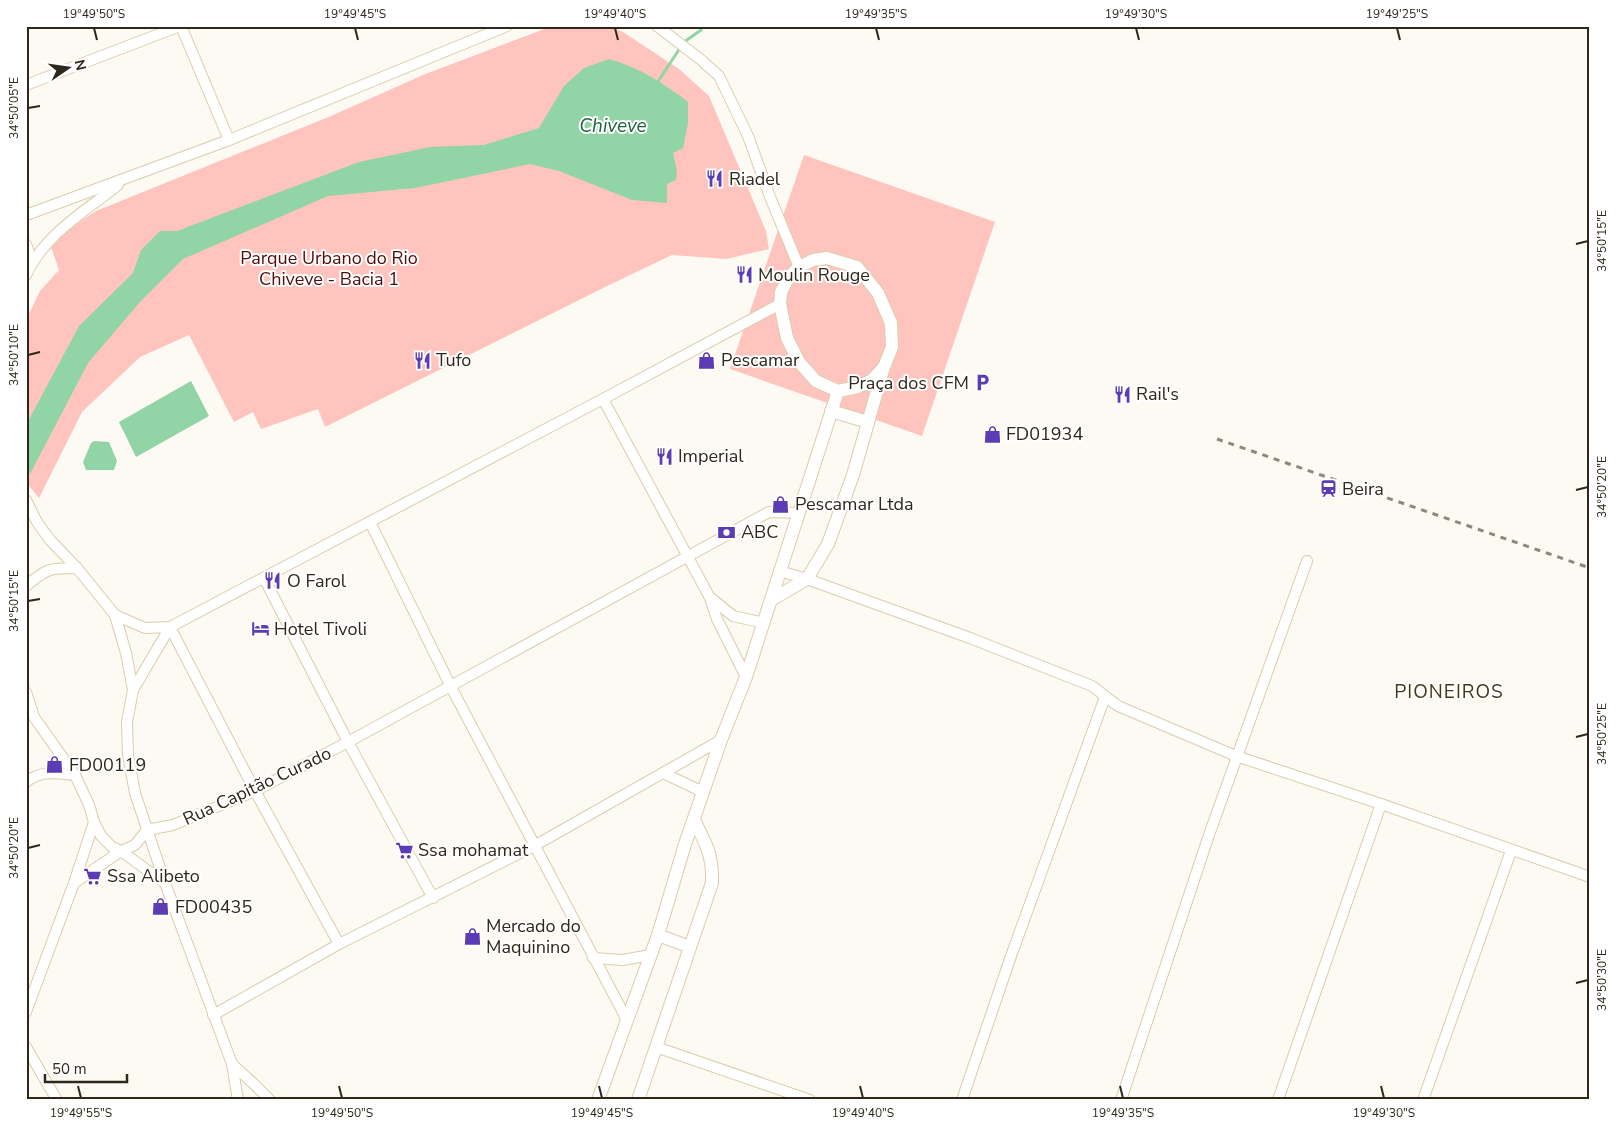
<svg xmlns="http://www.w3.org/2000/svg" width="1616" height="1126" viewBox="0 0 1616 1126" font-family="'Nunito Sans',sans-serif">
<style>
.green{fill:#ffc4bd}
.water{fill:#91d4a5}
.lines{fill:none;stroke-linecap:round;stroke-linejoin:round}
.stream{stroke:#91d4a5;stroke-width:3}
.minor-casing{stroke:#dbcdaa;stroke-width:12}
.tertiary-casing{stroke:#dbcdaa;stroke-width:14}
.minor{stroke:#fff;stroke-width:10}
.tertiary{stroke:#fff;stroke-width:12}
.rail{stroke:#8c887d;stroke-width:3;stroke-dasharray:6 6;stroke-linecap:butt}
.ticks{fill:none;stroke:#2d281a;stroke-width:2}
.labels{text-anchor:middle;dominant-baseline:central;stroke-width:4;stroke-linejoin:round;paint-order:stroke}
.poi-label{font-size:18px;fill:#2d281a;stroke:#fff;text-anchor:start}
.park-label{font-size:18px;fill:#510c0d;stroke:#fff}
.street-label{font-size:18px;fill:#2d281a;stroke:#fff}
.water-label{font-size:19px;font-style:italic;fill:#1c653a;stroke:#fff}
.neighbourhood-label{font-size:19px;letter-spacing:1px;fill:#433819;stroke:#fff}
.neatline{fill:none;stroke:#2d281a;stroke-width:2}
.ticks-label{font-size:12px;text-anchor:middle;fill:#2d281a}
</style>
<rect width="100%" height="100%" fill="#fdfaf3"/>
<g class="green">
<path d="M552 26H609L623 32 679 69 709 96 766 231 769 249 726 259 672 255 605 287 325 427 318 409 261 429 253 412 234 422 189 335 140 357 82 412 39 498 26 482V320L40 291 59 270 50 244 61 234 96 211 331 116 423 75Z"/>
<path d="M804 155 995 222 922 436 730 369Z"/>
</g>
<g class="water">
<path d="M609 59C638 67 664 83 688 102V123L683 148 673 153 677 171 676 180 667 184V203L632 200 559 171 530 164 415 188 328 196 183 259 140 302 88 363 30 474 26 459V425L79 326 133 273 141 250 160 231H177L359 162 430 147 484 145 539 128 564 86 584 68Z"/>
<path d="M191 381 209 416 136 457 119 422Z"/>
<path d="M94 441 109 442 117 461 114 470H86L83 462 91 443Z"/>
</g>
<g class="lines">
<path class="stream" d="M657 83 684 42 701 30"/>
<defs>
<g id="minor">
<path d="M181 26 229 140"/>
<path d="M657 26 700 59 719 76 748 136 770 197 799 267"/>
<path d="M26 85 180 26"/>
<path d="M26 215 229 140 507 26"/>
<path d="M26 244 32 262"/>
<path d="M26 275C45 234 84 212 118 185"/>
<path d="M603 399 710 598 717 619 746 677"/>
<path d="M26 500 37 522 50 540 77 568 115 615 126 653 133 690 127 722 128 755 135 793 165 883 232 1064 238 1100"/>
<path d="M370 522 451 687 627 1020"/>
<path d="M779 571 807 579 970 638 1092 686 1118 706 1236 756 1381 804 1590 877"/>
<path d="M264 578 348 742 433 898"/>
<path d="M26 586C47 568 50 568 77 568"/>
<path d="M711 598 733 616 764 623"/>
<path d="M115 615 145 628 170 627 603 399 780 304"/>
<path d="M170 627 255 791 339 944"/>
<path d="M133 690 170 627"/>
<path d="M26 692 34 717 75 775 89 805 94 822 101 836 112 847 121 851 165 883"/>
<path d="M663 773 703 792"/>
<path d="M26 782C41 770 57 773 75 775"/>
<path d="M147 830 173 825 255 791 348 742 769 512 798 513"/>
<path d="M74 883 121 851 135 845 147 830"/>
<path d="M593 958 623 960 650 955"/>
<path d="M26 1012 74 883 94 822"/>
<path d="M213 1015 339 944 534 846 721 740"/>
<path d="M26 1047 57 1100"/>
<path d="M656 1047 810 1100"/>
<path d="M232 1064 255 1085 270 1100"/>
<path d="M962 1100 1011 956 1105 697"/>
<path d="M1121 1100 1209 835 1307 561"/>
<path d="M1278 1100 1381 804"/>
<path d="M1423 1100 1511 851"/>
</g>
<g id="tertiary">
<path d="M827 258 857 267 878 293 891 323 892 347 884 367 872 380 858 387 838 391 816 381 799 362 787 338 780 304 781 292 789 277 799 267 813 260Z"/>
<path d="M831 411 868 422"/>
<path d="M771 600 807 579 828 544 853 475 883 370"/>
<path d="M658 935 690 947"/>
<path d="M598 1100 658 935 685 844 721 740 746 677 838 391"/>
<path d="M638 1100 712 883C713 855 706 844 694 820"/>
</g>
</defs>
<use href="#minor" class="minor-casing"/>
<use href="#tertiary" class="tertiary-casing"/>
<use href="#minor" class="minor"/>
<use href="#tertiary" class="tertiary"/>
<path class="rail" d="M1217 439 1590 568"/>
</g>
<path class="ticks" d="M94 28 97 40M355 28 358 40M615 28 618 40M876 28 879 40M1136 28 1139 40M1397 28 1400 40M28 108 40 106M1576 244 1588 241M28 355 40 352M1576 490 1588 487M28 601 40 599M1576 737 1588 734M28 848 40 845M1576 983 1588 980M78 1086 81 1098M339 1086 342 1098M599 1086 602 1098M860 1086 863 1098M1120 1086 1123 1098M1381 1086 1384 1098"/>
<defs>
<symbol id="restaurant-bare" viewBox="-9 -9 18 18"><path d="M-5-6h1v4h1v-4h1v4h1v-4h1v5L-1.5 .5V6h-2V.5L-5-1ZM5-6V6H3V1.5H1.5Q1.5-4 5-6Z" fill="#5c3cb4" stroke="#fff" stroke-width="2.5" paint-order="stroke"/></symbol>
<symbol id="shop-bare" viewBox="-9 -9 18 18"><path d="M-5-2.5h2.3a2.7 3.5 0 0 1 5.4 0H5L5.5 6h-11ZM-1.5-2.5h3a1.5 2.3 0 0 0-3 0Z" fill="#5c3cb4" stroke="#fff" stroke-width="2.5" paint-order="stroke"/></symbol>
<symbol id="parking-bare" viewBox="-9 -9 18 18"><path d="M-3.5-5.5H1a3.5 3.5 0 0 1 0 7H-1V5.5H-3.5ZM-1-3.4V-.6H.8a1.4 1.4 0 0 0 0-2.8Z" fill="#5c3cb4" stroke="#fff" stroke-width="2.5" paint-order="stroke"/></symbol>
<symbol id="station-bare" viewBox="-9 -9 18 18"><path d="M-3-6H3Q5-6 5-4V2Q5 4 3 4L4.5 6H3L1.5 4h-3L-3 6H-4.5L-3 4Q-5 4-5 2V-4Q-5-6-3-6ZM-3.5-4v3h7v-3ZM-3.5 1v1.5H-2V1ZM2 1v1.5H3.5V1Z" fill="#5c3cb4" stroke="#fff" stroke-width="2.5" paint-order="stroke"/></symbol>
<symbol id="bank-bare" viewBox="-9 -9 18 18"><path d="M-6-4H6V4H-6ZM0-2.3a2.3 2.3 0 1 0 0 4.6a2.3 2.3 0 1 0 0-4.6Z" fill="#5c3cb4" stroke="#fff" stroke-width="2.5" paint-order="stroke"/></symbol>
<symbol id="hotel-bare" viewBox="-9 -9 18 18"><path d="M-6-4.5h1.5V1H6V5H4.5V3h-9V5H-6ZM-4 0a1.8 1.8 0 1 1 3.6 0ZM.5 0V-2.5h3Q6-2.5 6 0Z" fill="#5c3cb4" stroke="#fff" stroke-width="2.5" paint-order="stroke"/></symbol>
<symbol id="supermarket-bare" viewBox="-9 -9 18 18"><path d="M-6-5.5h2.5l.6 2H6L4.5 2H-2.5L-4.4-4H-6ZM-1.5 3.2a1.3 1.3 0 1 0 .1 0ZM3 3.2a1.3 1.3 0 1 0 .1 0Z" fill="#5c3cb4" stroke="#fff" stroke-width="2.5" paint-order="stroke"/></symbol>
</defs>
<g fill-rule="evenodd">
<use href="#restaurant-bare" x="702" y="166" width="25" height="25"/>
<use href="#restaurant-bare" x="732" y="262" width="25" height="25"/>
<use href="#restaurant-bare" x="410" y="348" width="25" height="25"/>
<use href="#shop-bare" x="694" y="348" width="25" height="25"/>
<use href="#parking-bare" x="970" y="370" width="25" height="25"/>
<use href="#restaurant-bare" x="1110" y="382" width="25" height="25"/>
<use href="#shop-bare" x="980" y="422" width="25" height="25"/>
<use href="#restaurant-bare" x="652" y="444" width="25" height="25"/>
<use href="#station-bare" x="1316" y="476" width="25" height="25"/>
<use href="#shop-bare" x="768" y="492" width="25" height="25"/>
<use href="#bank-bare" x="714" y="520" width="25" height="25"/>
<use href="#restaurant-bare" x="260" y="568" width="25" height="25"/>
<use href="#hotel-bare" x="248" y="616" width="25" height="25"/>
<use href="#shop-bare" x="42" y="752" width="25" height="25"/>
<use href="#supermarket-bare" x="392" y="838" width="25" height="25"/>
<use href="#supermarket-bare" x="80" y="864" width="25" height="25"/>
<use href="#shop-bare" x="148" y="894" width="25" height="25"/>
<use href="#shop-bare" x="460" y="924" width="25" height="25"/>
</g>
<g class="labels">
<g class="poi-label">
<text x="729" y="179">Riadel</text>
<text x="758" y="275">Moulin Rouge</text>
<text x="436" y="360">Tufo</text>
<text x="721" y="360">Pescamar</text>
<text x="969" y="383" text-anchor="end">Praça dos CFM</text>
<text x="1136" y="394">Rail's</text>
<text x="1006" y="434">FD01934</text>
<text x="678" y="456">Imperial</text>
<text x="1342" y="489">Beira</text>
<text x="795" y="504">Pescamar Ltda</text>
<text x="741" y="532">ABC</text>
<text x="287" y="581">O Farol</text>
<text x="274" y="629">Hotel Tivoli</text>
<text x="69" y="765">FD00119</text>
<text x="418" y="850">Ssa mohamat</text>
<text x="107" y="876">Ssa Alibeto</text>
<text x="175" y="907">FD00435</text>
<text x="486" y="926">Mercado do<tspan x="486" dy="21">Maquinino</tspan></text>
</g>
<g class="park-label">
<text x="329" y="258">Parque Urbano do Rio<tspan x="329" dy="21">Chiveve - Bacia 1</tspan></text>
</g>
<g class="street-label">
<text transform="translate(257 786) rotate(-25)">Rua Capitão Curado</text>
</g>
<g class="water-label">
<text x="613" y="126">Chiveve</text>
</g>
<g class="neighbourhood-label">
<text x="1449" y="692">PIONEIROS</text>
</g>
</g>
<rect width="1616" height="1126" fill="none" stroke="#ffffff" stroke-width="55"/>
<g transform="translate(68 68) rotate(77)" stroke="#ffffff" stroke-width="4" paint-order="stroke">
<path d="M0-4L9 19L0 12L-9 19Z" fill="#2d281a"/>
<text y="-8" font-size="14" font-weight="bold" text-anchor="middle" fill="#2d281a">N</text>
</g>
<path d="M45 1074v8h82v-8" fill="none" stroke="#2d281a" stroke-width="2.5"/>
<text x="52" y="1074" font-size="15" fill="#2d281a" stroke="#ffffff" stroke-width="4" paint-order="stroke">50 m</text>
<rect x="28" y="28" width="1560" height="1070" class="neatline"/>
<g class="ticks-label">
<text x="94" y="18">19°49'50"S</text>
<text x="355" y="18">19°49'45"S</text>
<text x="615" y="18">19°49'40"S</text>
<text x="876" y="18">19°49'35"S</text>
<text x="1136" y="18">19°49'30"S</text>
<text x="1397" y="18">19°49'25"S</text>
<text transform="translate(14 108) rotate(-90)" y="4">34°50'05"E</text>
<text transform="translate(1602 241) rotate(-90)" y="4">34°50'15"E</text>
<text transform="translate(14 355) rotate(-90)" y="4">34°50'10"E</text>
<text transform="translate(1602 487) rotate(-90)" y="4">34°50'20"E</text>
<text transform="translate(14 601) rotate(-90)" y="4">34°50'15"E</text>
<text transform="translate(1602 734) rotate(-90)" y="4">34°50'25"E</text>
<text transform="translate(14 848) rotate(-90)" y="4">34°50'20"E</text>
<text transform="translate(1602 980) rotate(-90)" y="4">34°50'30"E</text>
<text x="81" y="1117">19°49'55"S</text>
<text x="342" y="1117">19°49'50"S</text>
<text x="602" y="1117">19°49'45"S</text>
<text x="863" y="1117">19°49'40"S</text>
<text x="1123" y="1117">19°49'35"S</text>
<text x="1384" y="1117">19°49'30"S</text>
</g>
</svg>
